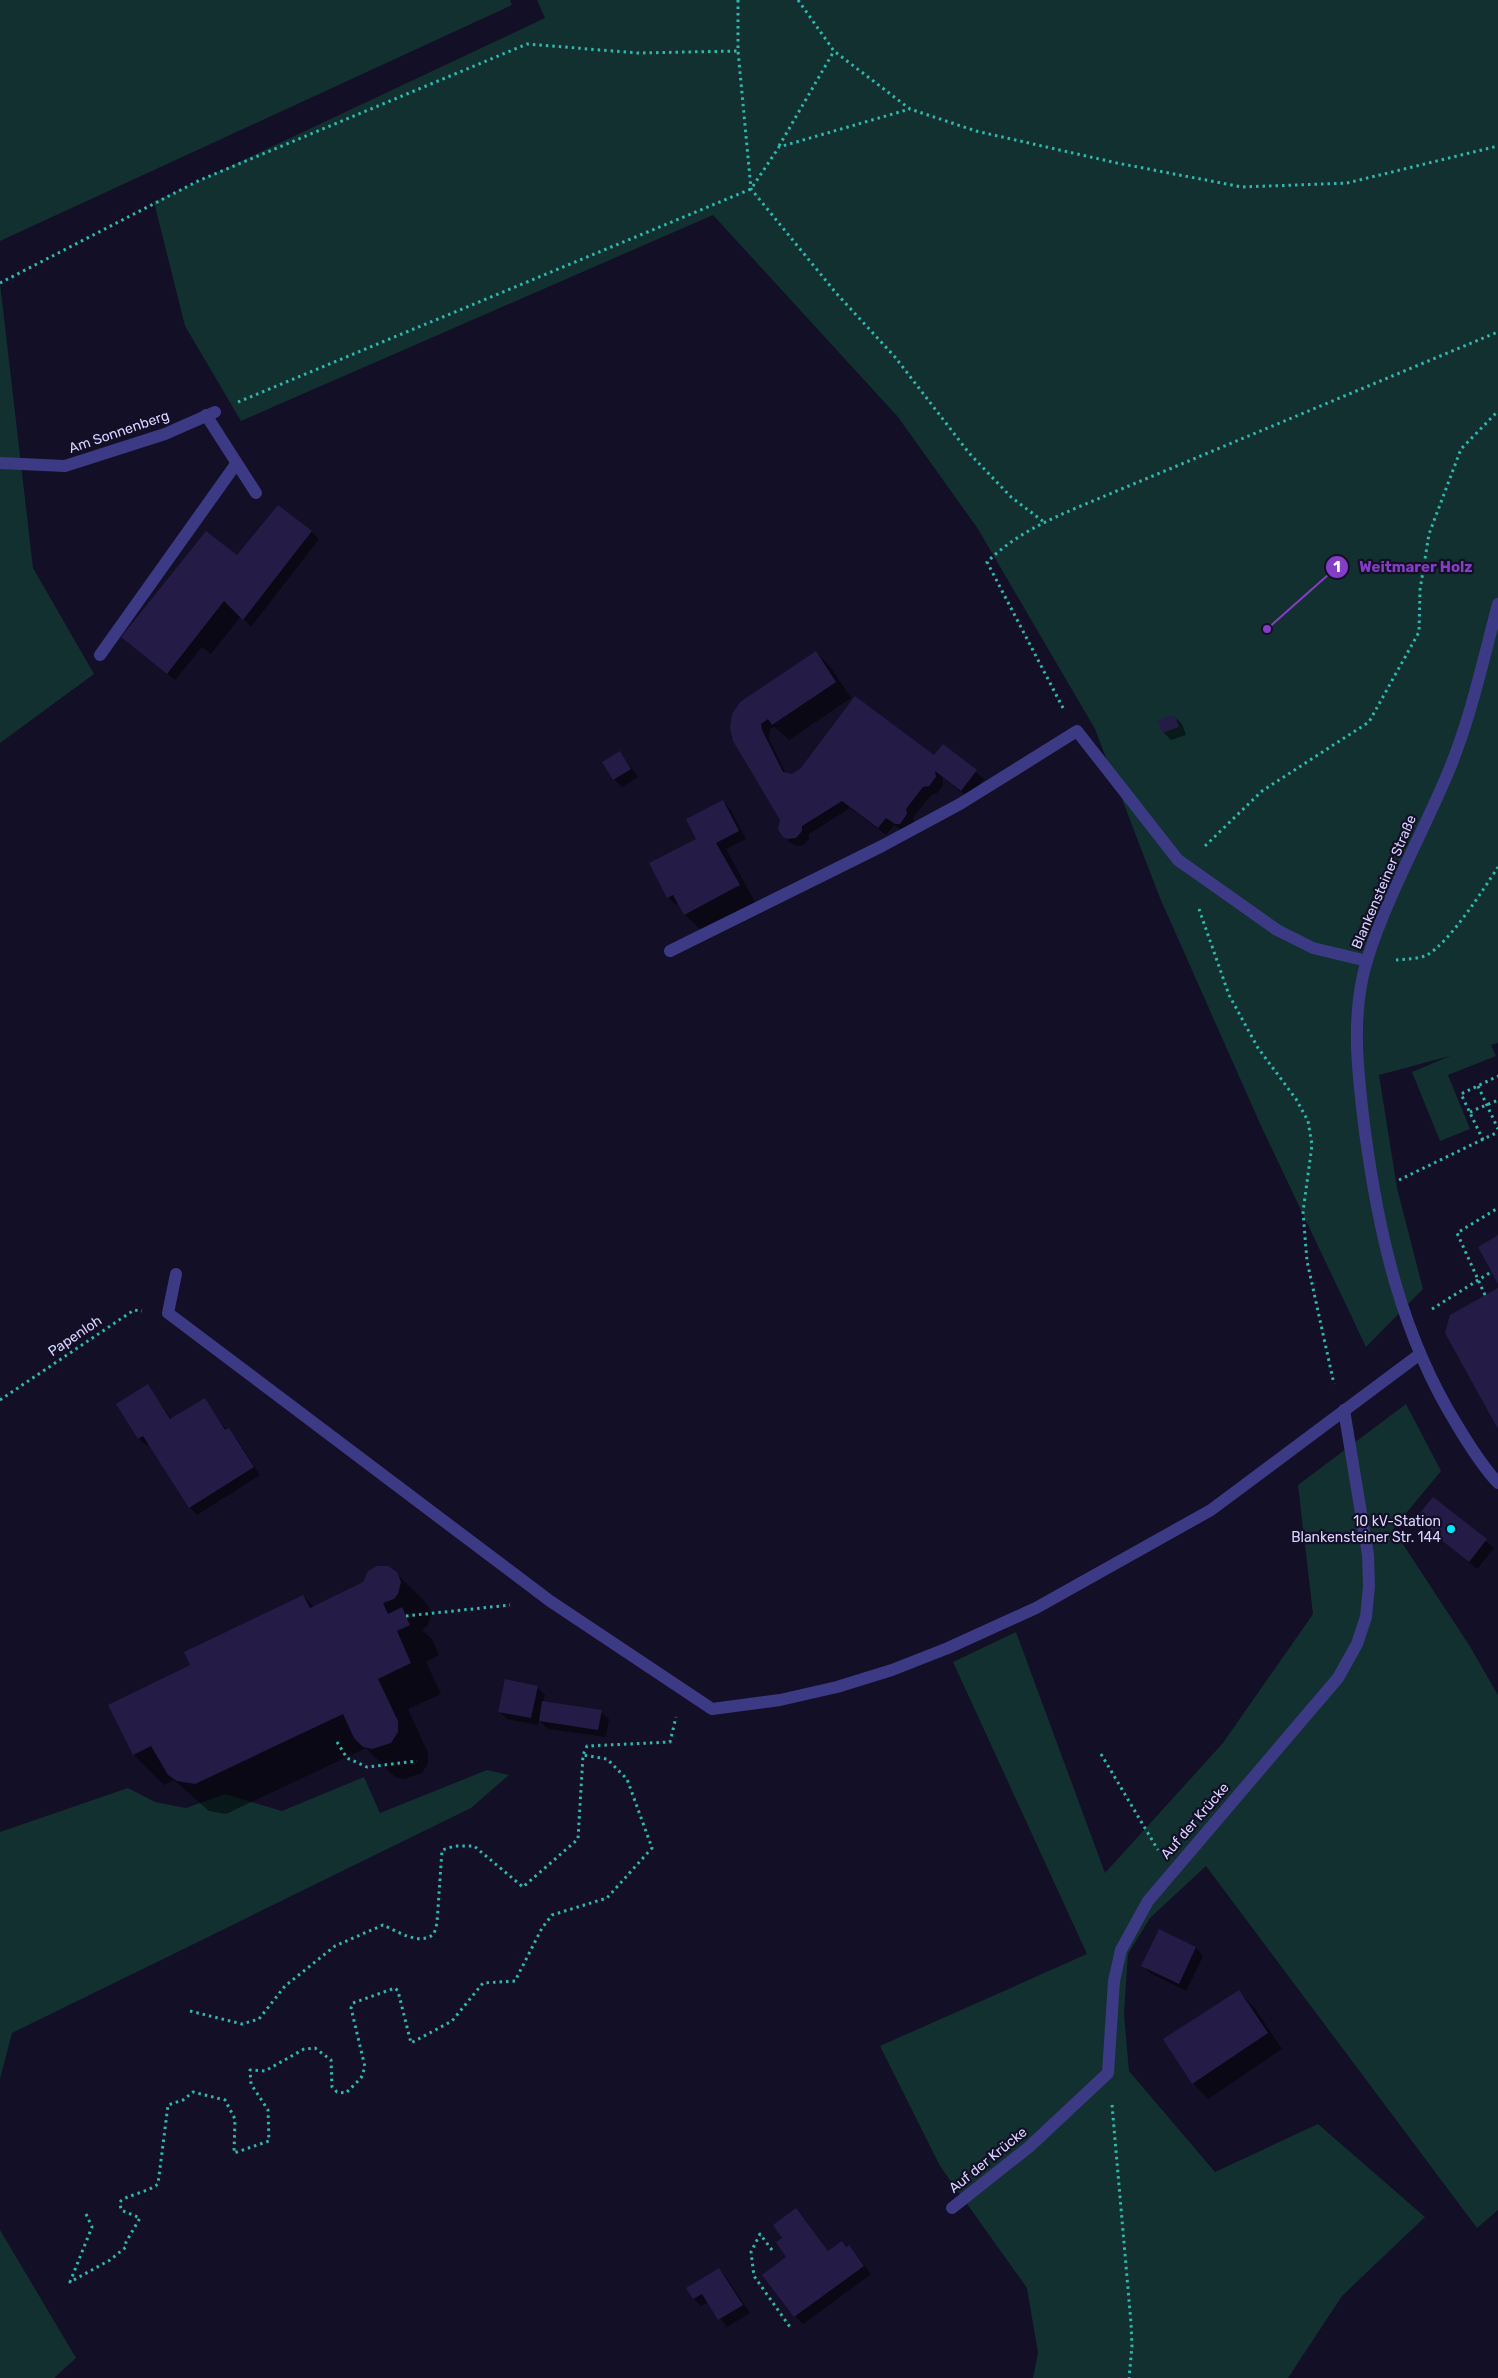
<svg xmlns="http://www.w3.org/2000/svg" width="1498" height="2378" viewBox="0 0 1498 2378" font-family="Rubik,sans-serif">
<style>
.green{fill:#12302f}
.shadow{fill:#0007}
.building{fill:#241b47}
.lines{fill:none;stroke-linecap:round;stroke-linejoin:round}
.path{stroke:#2fb8b0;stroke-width:3;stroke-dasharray:2.5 4;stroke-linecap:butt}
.minor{stroke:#3d3a85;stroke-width:12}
.poi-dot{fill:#00e5ff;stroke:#130f26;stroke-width:2}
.labels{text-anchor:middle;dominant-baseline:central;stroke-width:4.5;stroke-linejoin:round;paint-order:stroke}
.street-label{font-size:14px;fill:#d9d4ff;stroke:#130f26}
.poi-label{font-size:14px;fill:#d9d4ff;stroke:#130f26;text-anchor:end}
.leader{fill:none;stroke:#843dc5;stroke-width:2}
.callout-dot{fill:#843dc5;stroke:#130f26;stroke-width:2}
.mark-label{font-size:15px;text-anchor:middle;font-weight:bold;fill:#fff}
.callout-label{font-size:15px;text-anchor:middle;font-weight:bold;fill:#843dc5;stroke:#130f26;stroke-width:4.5;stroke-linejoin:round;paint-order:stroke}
</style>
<rect width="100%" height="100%" fill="#130f26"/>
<g class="green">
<path d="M0 0H510L512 5 0 241Z"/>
<path d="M537 0H1498V1043L1491 1045 1496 1056 1448 1075 1470 1129 1440 1141 1412 1072 1450 1056 1379 1075 1397 1188 1423 1289 1366 1347 1262 1128 1160 898 1095 729 978 529 898 417 713 215 241 421 185 326 154 202 545 18Z"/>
<path d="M0 283 33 568 94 674 0 743Z"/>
<path d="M1406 1404 1441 1471 1393 1529 1469 1645 1498 1695V2210L1477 2228 1206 1866 1150 1918 1128 1954 1124 2014 1129 2071 1215 2172 1318 2124 1425 2217 1342 2296 1288 2378H1033L1038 2353 1027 2288 940 2166 880 2046 1087 1954 953 1662 1016 1632 1105 1873 1223 1743 1313 1614 1298 1485Z"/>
<path d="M487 1770 509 1775 471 1808 12 2033 0 2079V1832L128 1788 155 1802 186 1808 225 1794 282 1811 364 1777 380 1813Z"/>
<path d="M0 2230 76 2358 54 2378H0Z"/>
</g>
<g class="shadow">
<path d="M311 531 319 539 251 627 241 616 211 654 202 647 175 680 122 637 244 562Z"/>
<path d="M816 652 831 668 851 698 789 740 775 727 770 729 769 739 787 776 934 757 943 746 984 779 969 798 942 777 943 785 937 793 931 795 913 817 914 822 904 832 894 825 886 835 850 808 809 834V839L804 845 796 846 789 842 781 833 782 820 734 741Z"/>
<path d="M1174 716 1182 724 1186 735 1171 740 1163 732Z"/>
<path d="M620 752 638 777 622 787 614 779Z"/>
<path d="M723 801 730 809 746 839 726 849 755 902 701 930 685 915 679 903 676 905 668 897 697 839Z"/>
<path d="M147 1386 172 1420 204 1399 227 1431 236 1438 260 1475 197 1515 190 1507 150 1444 147 1446 139 1439 118 1405Z"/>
<path d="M1434 1498 1494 1548 1477 1569 1417 1519Z"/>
<path d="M396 1573 427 1604 431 1614 428 1625 422 1630 432 1639 439 1655 426 1662 441 1694 408 1709 428 1753V1763L422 1773 404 1779 395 1777 366 1748 226 1814 209 1811 174 1780 164 1785 134 1755 192 1666 303 1596 314 1607Z"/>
<path d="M537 1687 545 1695 543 1703 601 1712 609 1719 606 1737 548 1729 539 1720 538 1725 507 1719 499 1711Z"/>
<path d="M1160 1931 1196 1948 1203 1956 1186 1991 1150 1973 1143 1966Z"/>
<path d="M1239 1992 1254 2007 1282 2049 1208 2099 1193 2083Z"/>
<path d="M796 2209 829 2252 842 2243 856 2254 871 2274 803 2324 795 2316 788 2257 784 2239Z"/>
<path d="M719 2269 726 2277 750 2313 727 2327 708 2302 701 2306 694 2299Z"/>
</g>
<g class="building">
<path d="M278 505 312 531 243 620 224 601 167 674 121 637 206 531 237 555Z"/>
<path d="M816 651 836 682 772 725 768 719 761 724 762 730 783 772 792 774 800 769 855 696 934 755 943 744 977 770 961 791 935 771 936 777 929 786 923 787 906 809 907 814 900 824H895L886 818 878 828 842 801 802 826V831L796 838 787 839 783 837 778 830 780 820 733 741 730 728 732 714 740 702Z"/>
<path d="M1175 715 1179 727 1162 733 1158 720Z"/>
<path d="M620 751 631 769 613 780 602 762Z"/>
<path d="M723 800 739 831 716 843 740 885 684 915 673 895 667 898 649 863 696 839 686 819Z"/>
<path d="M1498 1235V1284L1478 1247Z"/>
<path d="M1498 1288V1429L1445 1333 1450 1315Z"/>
<path d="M148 1384 170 1419 205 1398 225 1430 229 1428 254 1467 189 1508 143 1436 138 1439 116 1404Z"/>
<path d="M1433 1497 1487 1539 1469 1562 1415 1519Z"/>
<path d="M377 1566H388L397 1572 401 1582 398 1594 394 1599 383 1603 388 1614 402 1607 410 1625 397 1631 411 1663 378 1679 398 1721V1732L391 1743 372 1749 363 1747 354 1738 343 1714 195 1784 177 1781 168 1775 151 1746 133 1755 108 1705 190 1665 184 1652 303 1595 310 1608 363 1582 368 1571Z"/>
<path d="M505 1679 538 1686 531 1718 498 1712Z"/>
<path d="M542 1701 602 1710 598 1730 539 1721Z"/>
<path d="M1159 1929 1196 1947 1179 1984 1141 1966Z"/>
<path d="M1239 1990 1268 2033 1192 2084 1163 2039Z"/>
<path d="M796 2208 828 2251 842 2241 846 2247 849 2245 864 2266 794 2317 762 2275 786 2257 776 2242 782 2238 773 2225Z"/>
<path d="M719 2268 743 2305 718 2320 702 2294 693 2299 686 2288Z"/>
</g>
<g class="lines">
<g class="path">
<path d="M738 0V51L751 189 836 293 895 357 969 453 1011 497 1044 522"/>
<path d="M798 0 834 51 910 109 976 131 1117 163 1242 187 1347 183 1498 146"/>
<path d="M779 146 834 51"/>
<path d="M0 283 198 181 527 44 638 53 738 51"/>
<path d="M238 402 751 189 779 147 910 109"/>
<path d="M1063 708 987 562C1016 534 1046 521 1083 505L1498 332"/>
<path d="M1205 846 1262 791 1369 722 1419 632 1420 590 1429 534 1461 449 1498 411"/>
<path d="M1199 909 1229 995 1258 1048 1296 1099 1308 1121 1312 1145 1303 1212 1307 1261 1334 1384"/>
<path d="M1396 960C1405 959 1419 959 1427 955 1450 942 1483 890 1498 867"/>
<path d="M1478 1086 1498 1129"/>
<path d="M1470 1112 1498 1100"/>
<path d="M1483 1140 1461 1094 1498 1076"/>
<path d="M1399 1180 1498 1132"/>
<path d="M1485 1295 1457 1233 1498 1208"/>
<path d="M1432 1309 1491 1272"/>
<path d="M0 1400 134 1310 142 1311"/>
<path d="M406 1616 510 1605"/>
<path d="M337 1742 347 1758 367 1767 417 1761"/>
<path d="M1101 1754 1158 1850"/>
<path d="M190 2011 242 2024 259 2019 285 1986 335 1946 383 1925C399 1932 419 1946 434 1934L437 1923 442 1850 455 1846H474L523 1887 578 1839 583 1755 587 1746 670 1742 676 1717"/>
<path d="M1112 2105 1131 2323 1132 2346 1129 2378"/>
<path d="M86 2214 92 2227 70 2282 110 2260 126 2247V2242L140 2218 121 2210 120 2202C125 2195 147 2193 158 2184L168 2105 183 2100 193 2092 225 2100 235 2119 234 2153 269 2141 268 2110 251 2084 250 2070 265 2071 304 2049 315 2048 331 2060 332 2087 337 2092 346 2093 361 2078 365 2067 351 2008 353 2003 395 1988 398 1991 411 2043 452 2021 483 1983 515 1981 542 1928 552 1915 607 1898 652 1848 627 1779 607 1759 583 1755"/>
<path d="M772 2250 760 2234 751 2252 754 2276 790 2327"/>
</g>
<g class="minor">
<path d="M206 415 256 493"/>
<path d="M0 463 65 466 165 434 215 412"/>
<path d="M1498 604C1483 661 1470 721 1447 775 1421 837 1387 896 1367 960 1350 1016 1358 1075 1365 1132 1379 1236 1402 1336 1457 1425 1469 1445 1482 1466 1498 1483"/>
<path d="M100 655 236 464"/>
<path d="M670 951 882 846 960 804 1077 731 1178 860 1277 930 1313 948 1367 961"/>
<path d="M176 1274 168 1313 550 1601 712 1709 780 1700 837 1687 892 1670 948 1648 1036 1608 1211 1510 1420 1354"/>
<path d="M952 2208 1029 2147 1108 2073 1114 1981 1121 1950 1148 1901 1338 1678 1357 1644 1366 1617 1369 1586 1368 1555 1344 1410"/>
</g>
</g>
<circle class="poi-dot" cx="1451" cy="1529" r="5"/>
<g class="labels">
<g class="street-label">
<text transform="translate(119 432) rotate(-19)">Am Sonnenberg</text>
<text transform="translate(1384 882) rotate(-67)">Blankensteiner Straße</text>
<text transform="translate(75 1336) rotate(-34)">Papenloh</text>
<text transform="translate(1195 1821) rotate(-49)">Auf der Krücke</text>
<text transform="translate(988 2160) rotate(-39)">Auf der Krücke</text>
</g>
<g class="poi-label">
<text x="1441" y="1521">10 kV-Station<tspan x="1441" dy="16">Blankensteiner Str. 144</tspan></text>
</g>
</g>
<path class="leader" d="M1267 629L1337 567"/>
<g class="callout-dot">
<circle cx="1267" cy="629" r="5"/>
<circle cx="1337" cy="567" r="12"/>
</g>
<g class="mark-label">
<text x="1337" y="572">1</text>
</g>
<g class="callout-label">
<text x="1416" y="572">Weitmarer Holz</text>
</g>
</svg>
